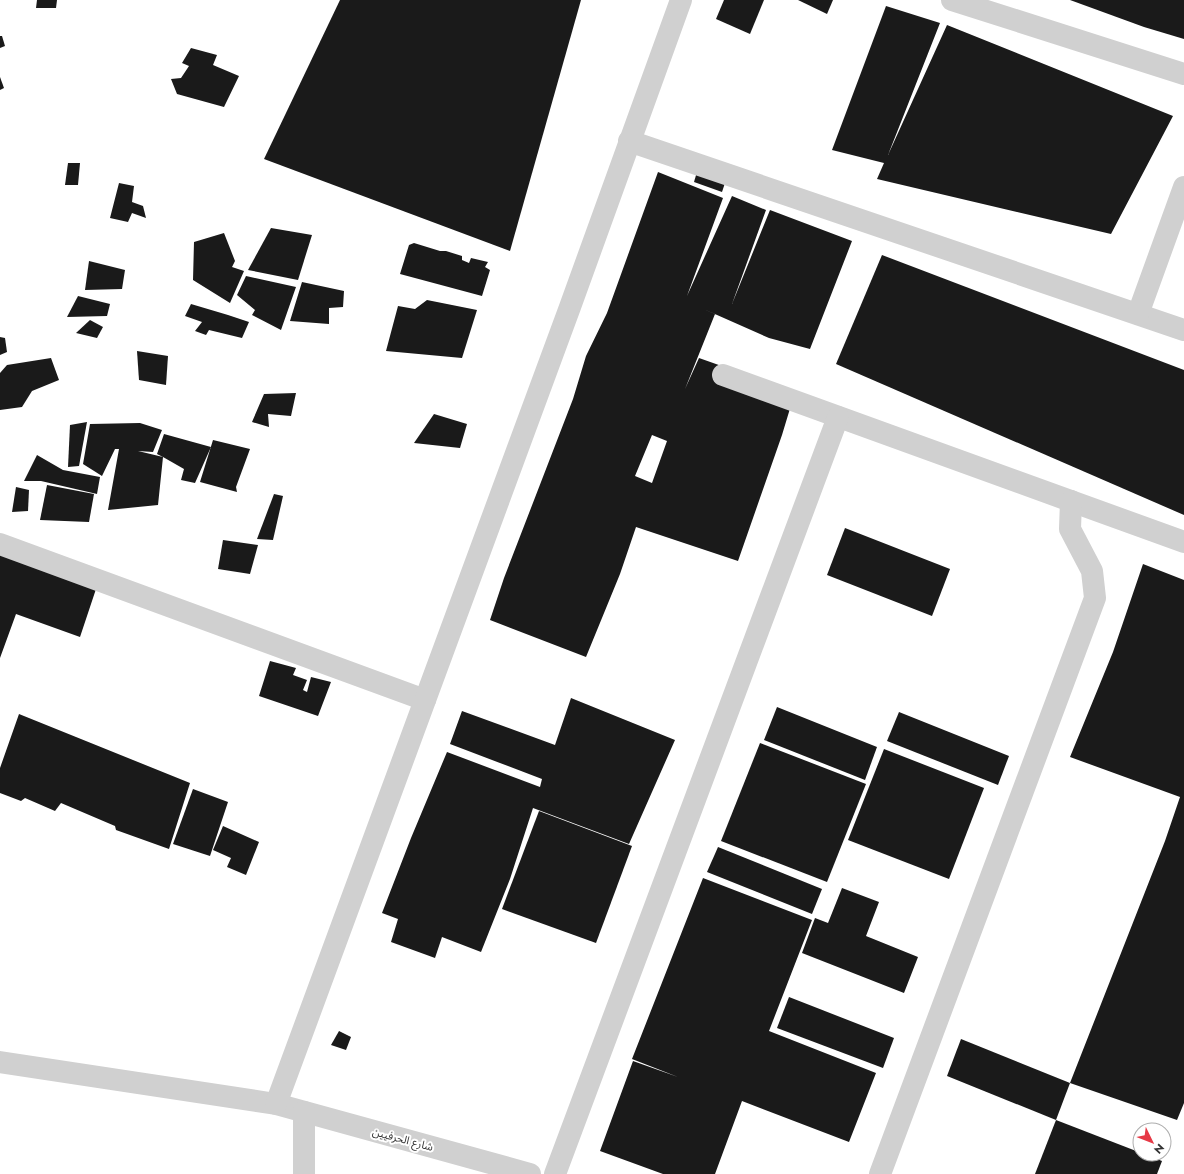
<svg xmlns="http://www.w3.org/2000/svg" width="1184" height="1174" viewBox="0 0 1184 1174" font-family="Jost,'Noto Sans Arabic',sans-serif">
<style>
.building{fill:#1a1a1a;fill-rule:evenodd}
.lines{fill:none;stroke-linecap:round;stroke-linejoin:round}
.street{stroke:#d0d0d0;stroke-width:22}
.labels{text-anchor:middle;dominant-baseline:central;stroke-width:4;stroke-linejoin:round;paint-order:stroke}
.street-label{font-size:11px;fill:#333;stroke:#fff}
</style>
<rect width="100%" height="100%" fill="#fff"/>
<g class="building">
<path d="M37 0H57L56 8H36Z"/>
<path d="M340 0H581L510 251 264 159Z"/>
<path d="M724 0H764L750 34 716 19Z"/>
<path d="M798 0H833L827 14Z"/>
<path d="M1070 0H1184V39L1144 27Z"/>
<path d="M886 6 940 23 888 155 947 25 1173 116 1111 234 877 179 884 163 832 150Z"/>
<path d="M0 36H2L5 46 0 48Z"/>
<path d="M191 48 217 55 213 65 239 76 224 107 177 94 171 79 181 78 189 66 182 63Z"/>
<path d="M0 77 4 88 0 90Z"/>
<path d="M68 163H80L78 185H65Z"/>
<path d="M699 165 728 174 722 192 694 182Z"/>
<path d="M658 172 723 198 687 296 732 196 766 210 732 304 770 210 852 241 810 349 769 338 699 307 715 314 685 389 699 358 795 392 782 435 738 561 636 527 620 574 586 657 490 620 504 578 573 399 586 356 607 313ZM652 435 667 441 652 483 635 476Z"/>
<path d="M119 183 134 186 132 202 143 206 146 218 132 213 128 222 110 218Z"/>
<path d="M271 228 312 235 298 280 248 270Z"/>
<path d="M224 233 235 261 232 267 244 271 230 303 193 280 194 242Z"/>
<path d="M414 243 440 251H446L462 256V260L469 263 471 258 488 262 485 267 490 270 482 296 400 274 409 245Z"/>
<path d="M882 255 1184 370V515L836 364Z"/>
<path d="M89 261 125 270 122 289 85 290Z"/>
<path d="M246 276 296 287 281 330 252 315 255 310 237 295Z"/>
<path d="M302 282 344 291 343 307 329 308V324L290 321Z"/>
<path d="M78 296 110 304 107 316 67 317Z"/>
<path d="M427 300 477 310 462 358 386 351 398 306 415 309Z"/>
<path d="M191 304 228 315 249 322 242 338 209 330 206 335 195 331 202 322 185 316Z"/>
<path d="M90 320 103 327 97 338 76 333Z"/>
<path d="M0 337 5 338 7 352 0 355Z"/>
<path d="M137 351 168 356 166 385 139 380Z"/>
<path d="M51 358 59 380 32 391 22 407 0 410V373L7 365Z"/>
<path d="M296 393 291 416 268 414 269 427 252 422 264 394Z"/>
<path d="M434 414 467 424 460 448 414 443Z"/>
<path d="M87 422 79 466 68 467 70 425Z"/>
<path d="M140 423 162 430 153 452 138 451 163 457 157 454 164 434 211 447 195 483 181 480 184 469 163 457 158 505 108 510 119 449H115L102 476 83 464 90 424Z"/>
<path d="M213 440 250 449 236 487 237 492 200 482Z"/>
<path d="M37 455 63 470 100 477 97 494 41 481H24Z"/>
<path d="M47 485 94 494 89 522 40 520Z"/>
<path d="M16 487 29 490 28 511 12 512Z"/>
<path d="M274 494 283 496 273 540 257 539Z"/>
<path d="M845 528 950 569 932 616 827 575Z"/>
<path d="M223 540 258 545 250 574 218 569Z"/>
<path d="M0 553 96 589 80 637 16 614 0 658Z"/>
<path d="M1143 564 1184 580V1103L1177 1120 1070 1083 1165 841 1180 797 1070 757 1113 652Z"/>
<path d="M270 661 296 668 293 675 307 680 303 690 307 692 311 677 331 682 318 716 259 696Z"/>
<path d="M571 698 675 740 629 844 533 808 510 879 481 952 442 937 435 958 391 942 398 919 382 913 411 838 447 752 540 787 542 779 450 744 462 711 555 745Z"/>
<path d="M777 707 877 747 865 780 764 740Z"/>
<path d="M899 712 1009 756 998 785 887 741Z"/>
<path d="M19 714 190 783 169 849 116 830 115 826 61 803 55 811 25 798 21 801 0 793V768Z"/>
<path d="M760 743 866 784 827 882 721 841Z"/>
<path d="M884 749 984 788 949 879 848 840Z"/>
<path d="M193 789 228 802 210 856 173 844Z"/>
<path d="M539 811 632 846 596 943 502 909Z"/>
<path d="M223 826 259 842 246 875 227 867 231 858 213 850Z"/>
<path d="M718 847 822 889 812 914 707 872Z"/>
<path d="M703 878 812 920 769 1031 876 1073 849 1142 742 1101 715 1174H663L600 1151 633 1061 678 1077 632 1059Z"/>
<path d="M842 888 879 902 866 936 918 957 904 993 802 953 815 918 828 923Z"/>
<path d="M789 997 894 1038 883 1068 777 1028Z"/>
<path d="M339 1031 351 1037 346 1050 331 1045Z"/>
<path d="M961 1039 1070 1083 1056 1120 947 1076Z"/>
<path d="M1056 1120 1162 1161 1157 1174H1035Z"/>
</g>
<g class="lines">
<g class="street">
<path d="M952 0 1184 74"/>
<path d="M629 141 1184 330"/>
<path d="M1138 314 1184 187"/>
<path d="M723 375 1184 542"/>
<path d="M0 544 425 700"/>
<path d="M0 1062 276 1104 530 1174"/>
<path d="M276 1104 570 307 681 0"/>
<path d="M304 1112V1174"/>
<path d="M555 1174 838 417"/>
<path d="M880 1174 1095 598 1092 571 1070 529 1071 501"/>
</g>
</g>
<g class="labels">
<g class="street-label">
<text transform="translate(403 1139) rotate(15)">شارع الحرفيين</text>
</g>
</g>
<g transform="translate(1152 1142) rotate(133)"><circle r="19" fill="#ffffff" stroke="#adadad"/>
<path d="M0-3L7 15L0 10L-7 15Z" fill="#e63946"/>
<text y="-6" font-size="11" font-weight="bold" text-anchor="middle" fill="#333333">N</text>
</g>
</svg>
